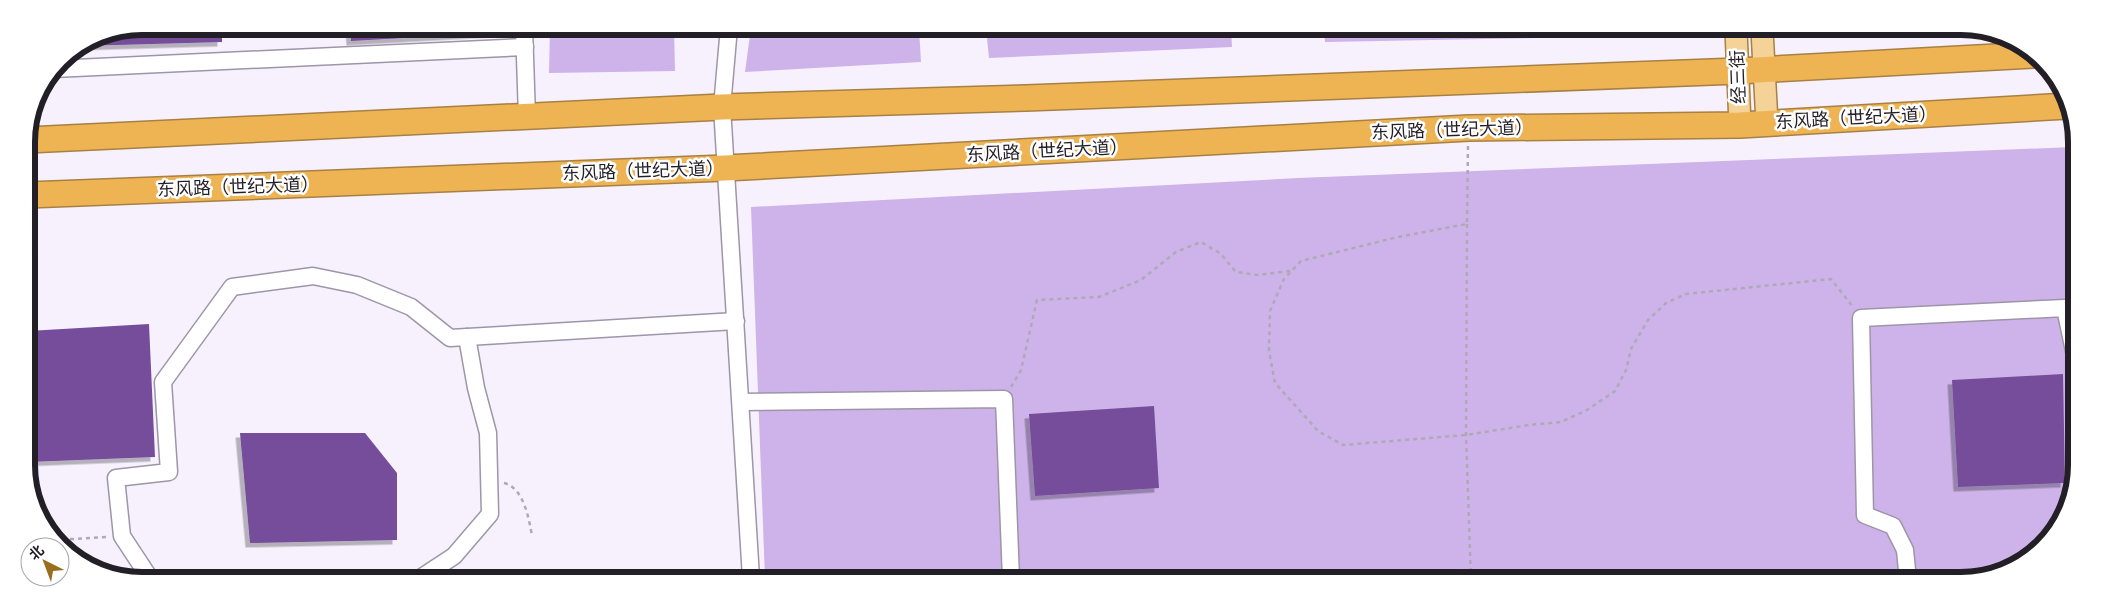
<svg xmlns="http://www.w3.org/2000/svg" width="2103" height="607" viewBox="0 0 2103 607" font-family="Cabin,'Noto Sans SC',sans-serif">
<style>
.green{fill:#cdb3e9}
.building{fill:#764d9a;filter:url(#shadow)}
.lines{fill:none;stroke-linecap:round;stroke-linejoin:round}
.minor-casing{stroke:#9e95a9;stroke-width:19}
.major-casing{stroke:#a78044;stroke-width:24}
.highway-casing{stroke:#a78044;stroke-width:28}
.path{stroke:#afa9b5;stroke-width:2.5;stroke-dasharray:4 4;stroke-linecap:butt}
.minor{stroke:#fff;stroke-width:16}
.major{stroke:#f5d298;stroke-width:21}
.highway{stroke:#eeb454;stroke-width:25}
.labels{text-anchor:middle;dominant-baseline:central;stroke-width:5;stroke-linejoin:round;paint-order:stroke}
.street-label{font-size:18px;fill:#231f27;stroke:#fff}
.rim{fill:none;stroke:#231f27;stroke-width:6}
</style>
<defs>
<filter id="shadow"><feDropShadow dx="-4.5" dy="4.5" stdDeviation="0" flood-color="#0004"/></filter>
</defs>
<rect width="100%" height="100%" fill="#f7f1fe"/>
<g class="green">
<path d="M550 27H674L675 71 549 73Z"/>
<path d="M751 28H919L921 62 745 72Z"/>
<path d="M986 28 1231 29 1232 47 989 58Z"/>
<path d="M1324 29 1695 30 1691 35 1325 42Z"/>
<path d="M2074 147 2073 494 2037 552 1968 581 765 578 751 207 1298 178Z"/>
</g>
<g class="building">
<path d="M142 26H222V42L81 46 98 35Z"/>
<path d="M350 27H492L493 33 351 41Z"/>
<path d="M149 324 155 457 28 462V331Z"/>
<path d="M2063 374 2065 483 1958 487 1952 380Z"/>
<path d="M1154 406 1159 488 1035 496 1029 414Z"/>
<path d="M240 433H365L397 473V540L250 543Z"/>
</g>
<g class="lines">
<defs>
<g id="minor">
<path d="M524 27 527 117"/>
<path d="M729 27 722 107 751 578"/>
<path d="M54 69 525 47"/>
<path d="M741 402 1004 399 1011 579"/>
<path d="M149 577 122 536 116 478 169 472 163 382 232 287 313 276 357 285 411 307 450 338 736 321"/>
<path d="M422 577 454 556 490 514 488 433 476 388 467 337"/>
<path d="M1908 580 1905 550 1893 526 1865 515 1861 318 2065 308 2074 351"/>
<path d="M1914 580 1975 578"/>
</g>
<g id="major">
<path d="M1736 30 1740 125"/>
<path d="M1762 30 1767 123"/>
</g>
<g id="highway">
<path d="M27 140 722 107 1026 98 1738 71 2033 55"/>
<path d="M27 195 725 168 1469 128 1740 125 2067 106"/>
</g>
</defs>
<use href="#minor" class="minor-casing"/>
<use href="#major" class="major-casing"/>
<use href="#highway" class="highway-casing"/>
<g class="path">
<path d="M1468 146 1467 224 1398 237 1301 261 1284 279 1270 311 1269 351 1275 383 1318 431 1343 445 1466 435 1529 425 1561 422 1587 410 1615 391 1626 370 1631 349 1648 320 1666 303 1686 294 1831 279 1853 307"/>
<path d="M1467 224 1466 435 1471 580"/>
<path d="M1011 387 1021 370 1037 300 1099 297 1141 280 1176 252 1201 242 1221 254 1236 272 1259 275 1291 271"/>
<path d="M504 483C524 488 529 519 532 536"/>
<path d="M54 540 108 537"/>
</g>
<use href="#minor" class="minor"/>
<use href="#major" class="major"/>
<use href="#highway" class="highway"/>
</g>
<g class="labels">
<g class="street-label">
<text transform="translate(1738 77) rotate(-92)">经三街</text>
<text transform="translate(1856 118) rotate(-3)">东风路（世纪大道）</text>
<text transform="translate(1452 130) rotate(-2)">东风路（世纪大道）</text>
<text transform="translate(1047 151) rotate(-3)">东风路（世纪大道）</text>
<text transform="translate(643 171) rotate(-2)">东风路（世纪大道）</text>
<text transform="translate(238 187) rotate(-2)">东风路（世纪大道）</text>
</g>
</g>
<path d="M0 0H2103V607H0ZM142 35H1961A107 107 0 0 1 2068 142V465A107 107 0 0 1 1961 572H142A107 107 0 0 1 35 465V142A107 107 0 0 1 142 35Z" fill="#fff" fill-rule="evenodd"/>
<path class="rim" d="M142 35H1961A107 107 0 0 1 2068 142V465A107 107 0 0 1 1961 572H142A107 107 0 0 1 35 465V142A107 107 0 0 1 142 35Z"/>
<g transform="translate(45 562) rotate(318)"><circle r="24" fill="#ffffff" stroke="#a7a5a9"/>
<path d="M0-4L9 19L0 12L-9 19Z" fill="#996d1b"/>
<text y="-8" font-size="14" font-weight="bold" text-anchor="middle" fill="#231f27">北</text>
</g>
</svg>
